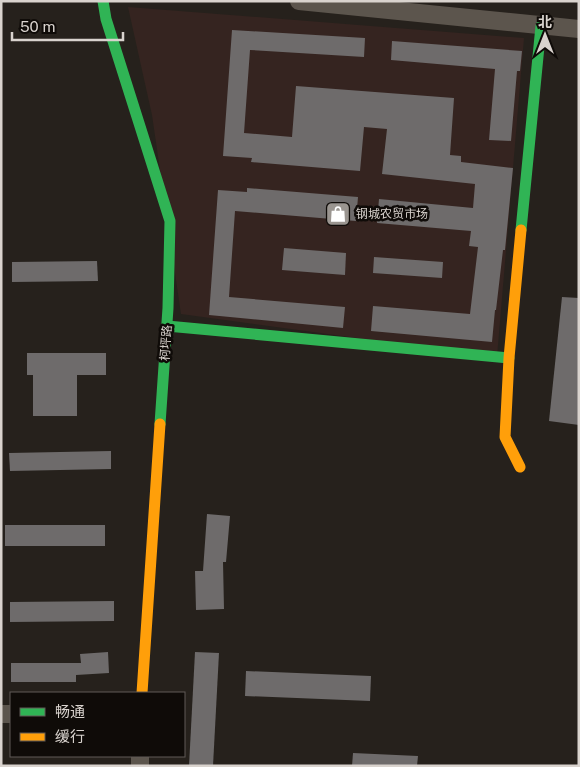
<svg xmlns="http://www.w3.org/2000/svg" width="580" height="767" viewBox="0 0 580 767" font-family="'Public Sans','Noto Sans SC',sans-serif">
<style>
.commercial{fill:#352420}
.building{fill:#6e6b6b}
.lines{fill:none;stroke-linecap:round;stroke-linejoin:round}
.street{stroke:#5c554d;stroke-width:18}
.fast{stroke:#30b455;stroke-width:11}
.slow{stroke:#ff9f0a;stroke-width:11}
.labels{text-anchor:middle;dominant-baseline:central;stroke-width:5;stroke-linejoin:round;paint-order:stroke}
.poi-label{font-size:12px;fill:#d9d3ce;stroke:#0f0b08;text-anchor:start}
.street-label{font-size:12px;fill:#d9d3ce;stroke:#0f0b08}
</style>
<rect width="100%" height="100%" fill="#26211c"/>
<path class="commercial" d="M128 7 524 38 497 357 181 314 152 115Z"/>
<g class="building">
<path d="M232 30 365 38 364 57 250 50 244 133 292 137 296 86 454 98 450 155 461 156V162L513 168 505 250H503L496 310H495L492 342 371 331 373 306 470 314 478 247 469 246 471 231 377 223 379 199 473 208 475 184 382 174 387 129 364 127 360 171 251 162 252 158 223 156Z"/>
<path d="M392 41 522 51 520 71H517L511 141 489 140 495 69 391 60Z"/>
<path d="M247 188 358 197 356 221 235 211 229 297 345 307 343 328 209 315 218 190 247 192Z"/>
<path d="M284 248 346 253 345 275 282 270Z"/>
<path d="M374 257 443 262 442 278 373 273Z"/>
<path d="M97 261 98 281 12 282V262Z"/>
<path d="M562 297 579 298V425L549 421Z"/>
<path d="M27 353H106V375H77V416H33V375H27Z"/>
<path d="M111 451V469L10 471 9 453Z"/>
<path d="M207 514 230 516 226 562H223L224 609 196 610 195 571H203Z"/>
<rect x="5" y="525" width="100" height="21"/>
<path d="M114 601V621L10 622V602Z"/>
<path d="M108 652 109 673 76 675V682H11V663H81L80 654Z"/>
<path d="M195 652 219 653 213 766H189Z"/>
<path d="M246 671 371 676 370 701 245 696Z"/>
<path d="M353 753 418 756 417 766H352Z"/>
</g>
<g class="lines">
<g class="street">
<path d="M299 1 579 29"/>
<path d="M1 714H11"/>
<path d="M140 766V756"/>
</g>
<g class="fast">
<path d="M103 1 106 19 170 221 168 308 160 424"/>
<path d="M521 230 541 26"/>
<path d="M167 326 509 358"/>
</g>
<g class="slow">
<path d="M520 467 505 437 509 358 521 230"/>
<path d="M142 693 160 424"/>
</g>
</g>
<defs>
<symbol id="shop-square" viewBox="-11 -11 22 22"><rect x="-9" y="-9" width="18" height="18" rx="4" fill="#9a9590" stroke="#0f0b08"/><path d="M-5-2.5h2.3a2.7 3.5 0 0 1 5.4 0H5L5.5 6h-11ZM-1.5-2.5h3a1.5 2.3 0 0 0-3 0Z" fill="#fff"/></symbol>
</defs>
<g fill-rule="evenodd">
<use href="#shop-square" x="324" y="200" width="28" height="28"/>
</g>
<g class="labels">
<g class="poi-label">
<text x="356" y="214">钢城农贸市场</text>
</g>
<g class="street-label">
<text transform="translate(166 343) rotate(-86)">柯坪路</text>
</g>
</g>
<rect width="580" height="767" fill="none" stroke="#d9d3ce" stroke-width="5"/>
<rect x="10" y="692" width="175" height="65" fill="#0f0b08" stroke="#605b57"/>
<rect x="20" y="708" width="25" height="8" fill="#30b455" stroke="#605b57"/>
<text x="55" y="717" font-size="15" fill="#d9d3ce">畅通</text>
<rect x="20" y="733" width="25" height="8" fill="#ff9f0a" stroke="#605b57"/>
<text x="55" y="742" font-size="15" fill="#d9d3ce">缓行</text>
<g transform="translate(545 35)" stroke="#0f0b08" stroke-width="4" paint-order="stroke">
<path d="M0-4L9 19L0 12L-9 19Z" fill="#d9d3ce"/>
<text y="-8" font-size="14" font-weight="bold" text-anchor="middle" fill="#d9d3ce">北</text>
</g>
<path d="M12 32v8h111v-8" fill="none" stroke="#d9d3ce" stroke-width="2.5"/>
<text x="20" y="32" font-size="15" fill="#d9d3ce" stroke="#0f0b08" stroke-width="4" paint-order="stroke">50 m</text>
</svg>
